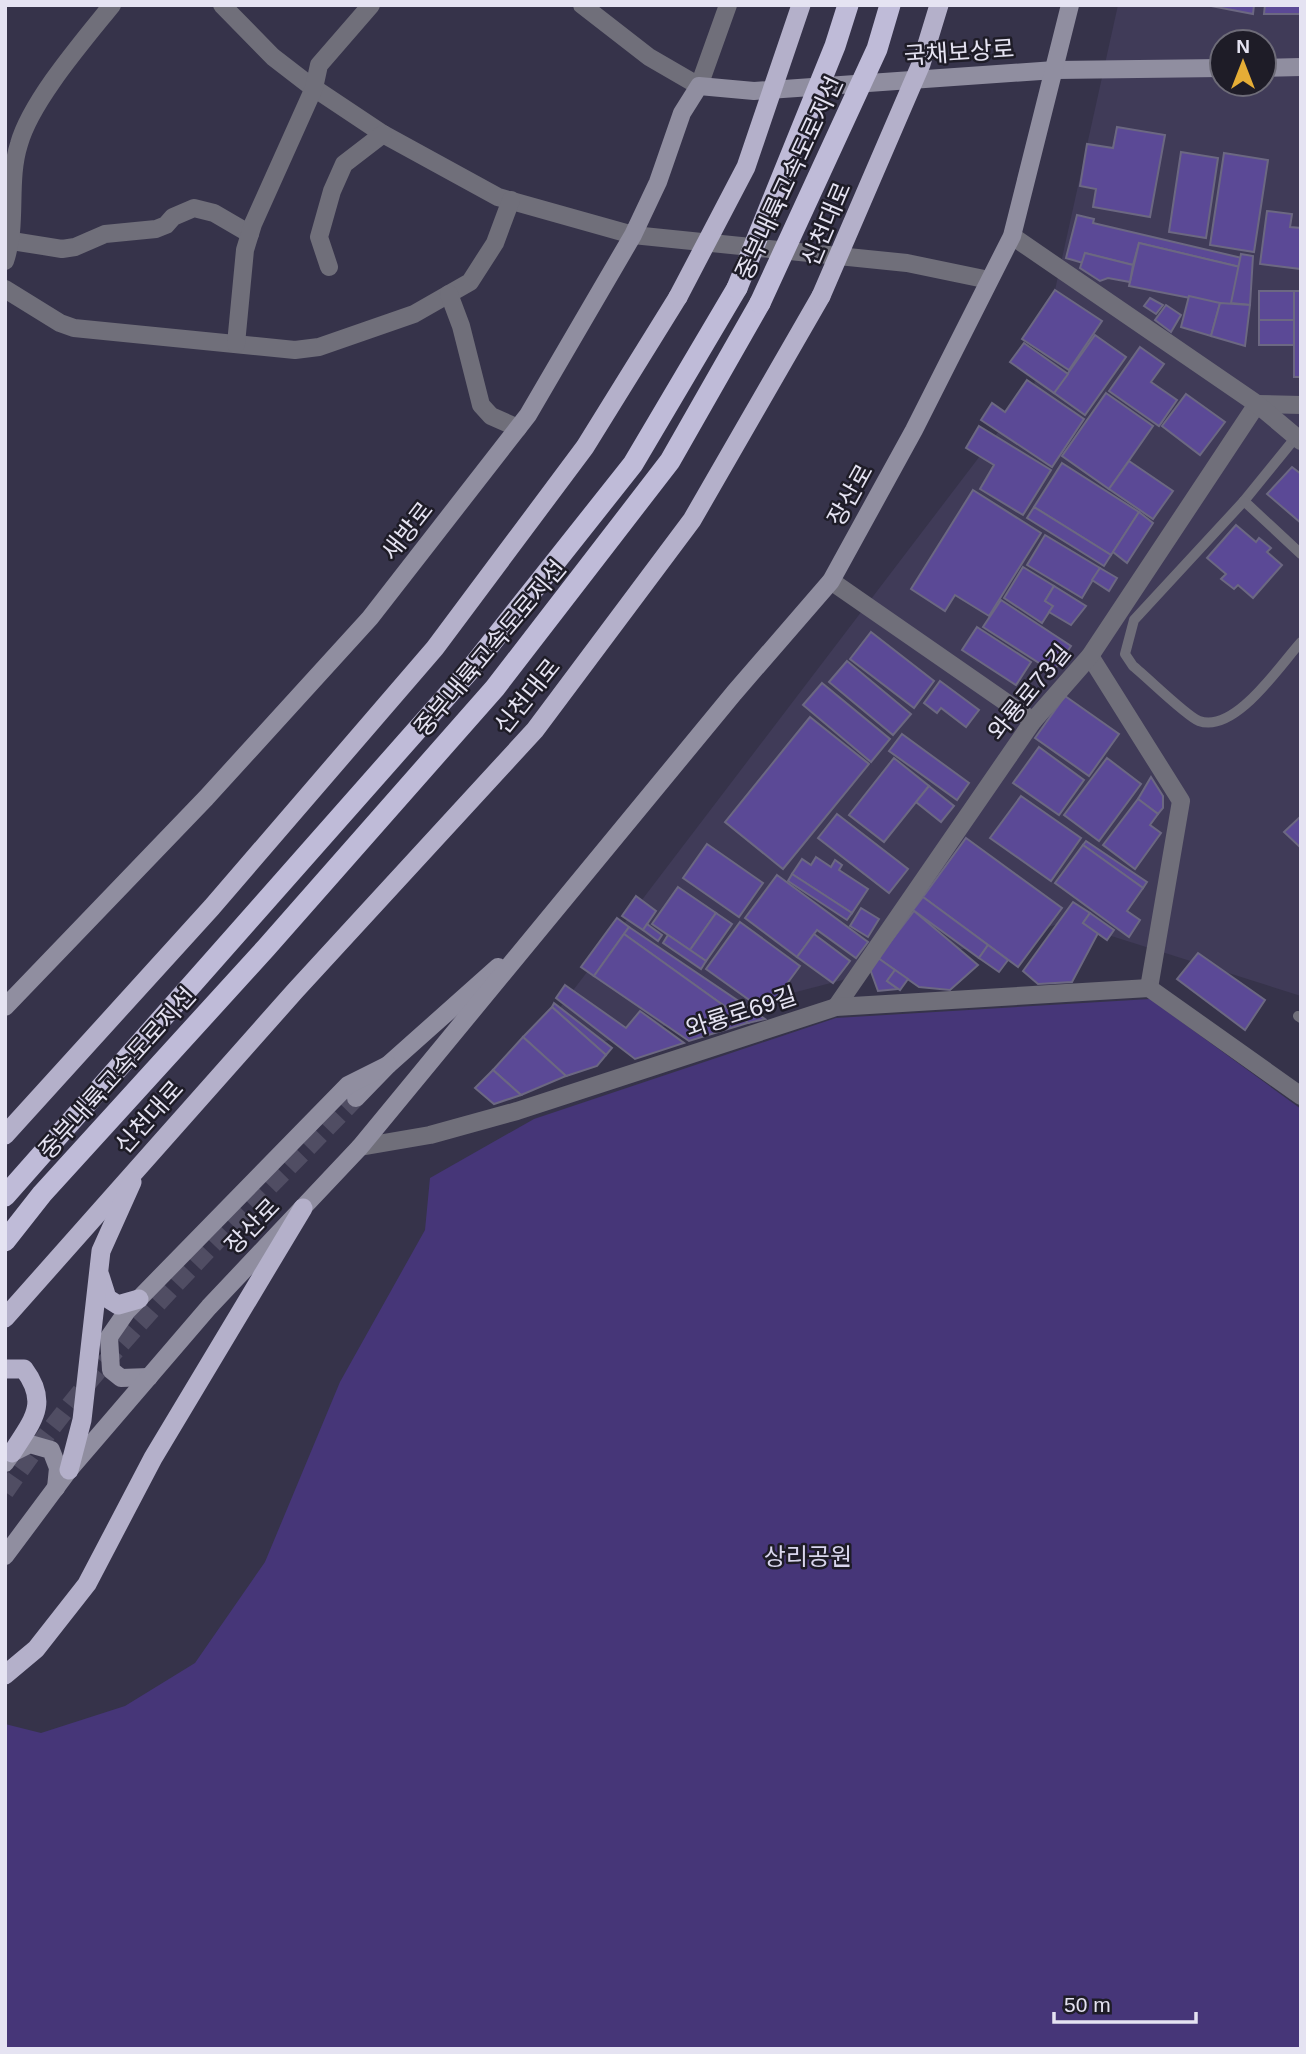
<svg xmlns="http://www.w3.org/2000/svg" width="1306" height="2054" viewBox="0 0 1306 2054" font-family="Arial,'Noto Sans KR',sans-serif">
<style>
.built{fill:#403b58;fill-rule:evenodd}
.green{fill:#463678}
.building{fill:#5b4996;stroke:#6c6882;stroke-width:2}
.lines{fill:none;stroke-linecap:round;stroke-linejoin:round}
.secondary-tunnel{stroke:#504d63;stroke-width:18;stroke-dasharray:18 9;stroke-linecap:butt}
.service{stroke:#706f7a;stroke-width:10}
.minor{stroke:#706f7a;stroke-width:18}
.tertiary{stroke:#706f7a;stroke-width:18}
.secondary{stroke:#908ea0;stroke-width:18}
.trunk{stroke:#b4b0ca;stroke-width:19}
.motorway{stroke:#bfbbd8;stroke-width:21}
.trunk-bridge{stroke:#b4b0ca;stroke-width:19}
.motorway-bridge{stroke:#bfbbd8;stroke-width:21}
.labels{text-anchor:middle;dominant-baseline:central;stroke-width:5;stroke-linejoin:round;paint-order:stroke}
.street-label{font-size:24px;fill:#e5e3f2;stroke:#1e1c27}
.park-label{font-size:24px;fill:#d9d6ed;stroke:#1e1c27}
</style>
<rect width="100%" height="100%" fill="#36334a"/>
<path class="built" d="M1118 5H1301V996L1067 922 517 1064 1034 385ZM1222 42H1264V84H1222Z"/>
<path class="green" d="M1150 999 1301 1109V2049H5V1724L41 1733 125 1706 195 1663 265 1562 340 1382 425 1230 430 1178 534 1119 836 1018Z"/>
<g class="building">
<path d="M1206 5H1254L1253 14Z"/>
<path d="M1265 5H1301V14H1264Z"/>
<path d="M1117 127 1165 135 1150 217 1093 207 1096 189 1080 186 1087 144 1113 148Z"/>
<path d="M1181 152 1218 158 1206 238 1169 232Z"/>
<path d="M1224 153 1268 160 1254 252 1210 245Z"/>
<path d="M1267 211 1292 214 1290 227 1301 228V269L1260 264Z"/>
<path d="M1077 215 1094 219 1093 223 1242 258 1240 267 1139 243 1133 265 1085 253 1083 263 1066 258Z"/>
<path d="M1139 243 1240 267 1231 306 1129 286Z"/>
<path d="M1085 253 1133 265 1130 282 1108 278 1100 281 1080 268Z"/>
<path d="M1241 254 1253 256 1250 305 1231 303Z"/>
<path d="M1055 290 1102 321 1069 370 1022 339Z"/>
<rect x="1259" y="291" width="35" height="29"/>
<rect x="1294" y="291" width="7" height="86"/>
<path d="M1189 296 1220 303 1211 336 1181 327Z"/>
<path d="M1150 298 1163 305 1156 314 1144 306Z"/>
<path d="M1220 303 1250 305 1245 346 1211 336Z"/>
<path d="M1166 305 1181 315 1171 332 1155 320Z"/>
<rect x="1259" y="320" width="35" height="25"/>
<path d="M1095 335 1126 357 1085 415 1054 393Z"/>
<path d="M1024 343 1068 374 1054 393 1010 362Z"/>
<path d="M1140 347 1164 364 1151 382 1177 400 1159 426 1109 391Z"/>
<path d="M1027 380 1084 419 1052 467 981 420 992 403 1005 412Z"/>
<path d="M1106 393 1153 426 1109 489 1062 456Z"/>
<path d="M1186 394 1225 422 1200 455 1162 426Z"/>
<path d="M979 426 1051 470 1023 515 980 489 994 465 966 448Z"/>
<path d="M1129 461 1173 491 1153 519 1109 489Z"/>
<path d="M1062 463 1139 512 1111 555 1034 507Z"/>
<path d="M1292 467 1301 474V523L1267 494Z"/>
<path d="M973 490 1041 533 989 616 955 595 945 611 911 589Z"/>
<path d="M1034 507 1111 555 1104 566 1027 518Z"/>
<path d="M1139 512 1153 523 1127 563 1113 552Z"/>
<path d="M1236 525 1256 542 1259 538 1271 548 1267 552 1282 565 1253 598 1238 585 1234 589 1221 579 1226 574 1207 558Z"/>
<path d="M1045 535 1100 568 1082 598 1027 565Z"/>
<path d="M1023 567 1054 586 1045 601 1053 606 1042 623 1004 598Z"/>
<path d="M1100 568 1117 578 1109 591 1092 580Z"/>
<path d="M1054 586 1086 606 1071 625 1049 612 1053 606 1045 601Z"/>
<path d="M1001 600 1071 646 1053 672 983 627Z"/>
<path d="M977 627 1031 662 1016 685 962 650Z"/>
<path d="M871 632 934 681 914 708 850 659Z"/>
<path d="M847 661 911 714 893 735 829 682Z"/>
<path d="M940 681 979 710 966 727 941 708 937 713 924 703Z"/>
<path d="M822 683 890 739 871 762 803 705Z"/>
<path d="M1065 696 1119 734 1089 776 1035 738Z"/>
<path d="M810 717 869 764 783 869 725 822Z"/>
<path d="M902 734 969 783 957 800 889 751Z"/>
<path d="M1039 747 1084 780 1059 815 1013 783Z"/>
<path d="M894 758 929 786 884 842 849 815Z"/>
<path d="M1107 758 1141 784 1099 841 1064 815Z"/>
<path d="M1151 777 1163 796V808L1158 814 1138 799Z"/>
<path d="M929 786 954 806 941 822 916 802Z"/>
<path d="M1021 796 1081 838 1051 881 990 838Z"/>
<path d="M1138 799 1158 814 1150 825 1161 833 1135 869 1103 845Z"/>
<path d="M837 814 908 869 889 893 818 838Z"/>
<path d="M1301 816V848L1284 832Z"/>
<path d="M966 838 1062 908 1018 967 923 897Z"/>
<path d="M1086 841 1147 882 1143 888 1083 845Z"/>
<path d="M707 844 763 883 739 917 683 878Z"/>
<path d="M1083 845 1143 888 1127 911 1140 920 1129 937 1055 883Z"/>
<path d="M816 857 831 867 835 860 842 865 839 870 868 889 852 913 792 874 802 859 811 865Z"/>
<path d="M792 874 852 913 847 920 788 881Z"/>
<path d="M777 875 868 942 856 958 817 930 797 957 745 918Z"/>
<path d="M678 887 716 913 690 950 652 924Z"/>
<path d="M636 896 656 911 643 930 622 916Z"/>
<path d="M923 897 988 945 979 958 913 910Z"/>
<path d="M1073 902 1090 913 1083 923 1098 933 1072 982 1038 984 1023 971Z"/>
<path d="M861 908 879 919 868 937 850 926Z"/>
<path d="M914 911 978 965 950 990 919 987 878 958Z"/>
<path d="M716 913 732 924 706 961 690 950Z"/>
<path d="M1090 913 1114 930 1107 940 1083 923Z"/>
<path d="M617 918 629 927 594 976 581 967Z"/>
<path d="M740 922 800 966 766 1012 706 969Z"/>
<path d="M647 924 662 935 658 941 643 930Z"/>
<path d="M629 927 765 1019 748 1023 624 934Z"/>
<path d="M624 934 748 1023 689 1041 594 976Z"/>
<path d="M814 934 850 961 833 983 797 957Z"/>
<path d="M668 935 706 961 701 969 663 943Z"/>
<path d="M988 945 1008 960 999 972 979 958Z"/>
<path d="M1198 953 1265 1000 1245 1030 1177 979Z"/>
<path d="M878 958 895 970 887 981 898 989 878 991 870 969Z"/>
<path d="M895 970 908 979 900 990 887 981Z"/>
<path d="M565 985 626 1028 640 1011 684 1043 635 1059 556 998Z"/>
<path d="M554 1003 612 1048 606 1055 552 1007Z"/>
<path d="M552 1007 606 1055 597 1066 566 1076 523 1037Z"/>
<path d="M523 1037 566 1076 521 1095 493 1070Z"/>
<path d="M493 1070 521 1095 494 1104 475 1088Z"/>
</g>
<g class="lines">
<path class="secondary-tunnel" d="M5 1492C104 1347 235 1224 356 1098"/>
<g class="service">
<path d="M1296 437 1244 501 1134 620 1125 654 1133 666C1147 677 1186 716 1199 721 1235 734 1280 665 1301 642"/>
<path d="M1244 501 1301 554"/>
<path d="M1298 1016 1301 1018"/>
</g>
<g class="minor">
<path d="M222 5 273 57 308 84 383 134 498 197 633 235 907 263 989 280"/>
<path d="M582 5 649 57 699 86 728 5"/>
<path d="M12 241 62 249 75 247 105 234 156 229 166 225 173 217 194 208 214 213 250 234"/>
<path d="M5 261C18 223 7 182 19 144 31 101 83 41 112 5"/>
<path d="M329 267 319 237 332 191 344 164 383 134"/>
<path d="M5 289 60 323 74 328 295 350 319 347 414 314 470 282 495 243 511 200"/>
<path d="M449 294 461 326 481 405 491 416 518 428"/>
<path d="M236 344 245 250 253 224 314 88 319 65 371 5"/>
<path d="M831 581 1033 721"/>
<path d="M1090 656 1181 801 1149 988"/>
<path d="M836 1007 1033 721 1090 656 1257 404 1301 405"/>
</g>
<g class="tertiary">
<path d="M1012 236 1257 404 1301 441"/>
<path d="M360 1147 430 1135 517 1111 836 1007 1149 988 1301 1096"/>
</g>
<g class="secondary">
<path d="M1264 68 1301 67"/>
<path d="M5 1007 206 798 370 618 528 415 633 235 658 182 682 113 699 86 754 91 1055 70 1222 68"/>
<path d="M356 1098 388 1065 498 967"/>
<path d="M149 1377 121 1378 111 1370 109 1337 127 1311 348 1085 388 1065"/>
<path d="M5 1463 12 1453 30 1444 51 1450 58 1468 56 1488"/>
<path d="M5 1556 69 1470 209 1307 360 1147 734 693 831 581 914 430 1012 236 1070 5"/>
</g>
<g class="trunk">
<path d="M5 1135 212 907 435 648 585 447 678 297"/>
<path d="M100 1276 107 1298 118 1305 139 1299"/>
<path d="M5 1318 295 991 535 730 692 520 821 296"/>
<path d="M5 1369H24C50 1404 32 1421 12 1453"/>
<path d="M69 1470 82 1420 101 1251 132 1182"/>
<path d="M5 1675 36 1649 87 1584 153 1458 303 1208"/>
</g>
<g class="motorway">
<path d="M5 1196 469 671 633 464 737 288"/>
<path d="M5 1241 42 1194 266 948 495 688 670 461 760 303"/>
</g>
<g class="trunk-bridge">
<path d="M821 296 921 64 939 5"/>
<path d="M678 297 746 167 801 5"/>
</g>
<g class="motorway-bridge">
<path d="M737 288 835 46 848 5"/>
<path d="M760 303 877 49 890 5"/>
</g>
</g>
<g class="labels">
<g class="street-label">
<text transform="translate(959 52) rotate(-4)">국채보상로</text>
<text transform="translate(789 178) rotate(-65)">중부내륙고속도로지선</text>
<text transform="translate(826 224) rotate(-67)">신천대로</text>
<text transform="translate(850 495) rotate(-61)">장산로</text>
<text transform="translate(407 531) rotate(-52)">새방로</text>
<text transform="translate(490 648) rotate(-50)">중부내륙고속도로지선</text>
<text transform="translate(1029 692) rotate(-51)">와룡로73길</text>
<text transform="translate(527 696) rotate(-51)">신천대로</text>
<text transform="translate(741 1012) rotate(-18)">와룡로69길</text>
<text transform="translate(117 1073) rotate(-48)">중부내륙고속도로지선</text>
<text transform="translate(149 1117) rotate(-48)">신천대로</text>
<text transform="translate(252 1226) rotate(-46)">장산로</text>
</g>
<g class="park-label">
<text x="808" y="1556">상리공원</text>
</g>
</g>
<rect width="1306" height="2054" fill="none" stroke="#e5e3f2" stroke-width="14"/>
<g transform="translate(1243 63)"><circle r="33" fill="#1e1c27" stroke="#6e6c78" stroke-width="2"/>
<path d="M0-5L12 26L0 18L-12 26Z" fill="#e5ad36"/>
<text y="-10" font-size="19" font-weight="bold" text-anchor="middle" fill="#e5e3f2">N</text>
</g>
<path d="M1054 2012v10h142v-10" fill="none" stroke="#e5e3f2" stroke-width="3.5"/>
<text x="1064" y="2012" font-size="21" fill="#e5e3f2" stroke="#1e1c27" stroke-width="5" paint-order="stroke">50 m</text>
</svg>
